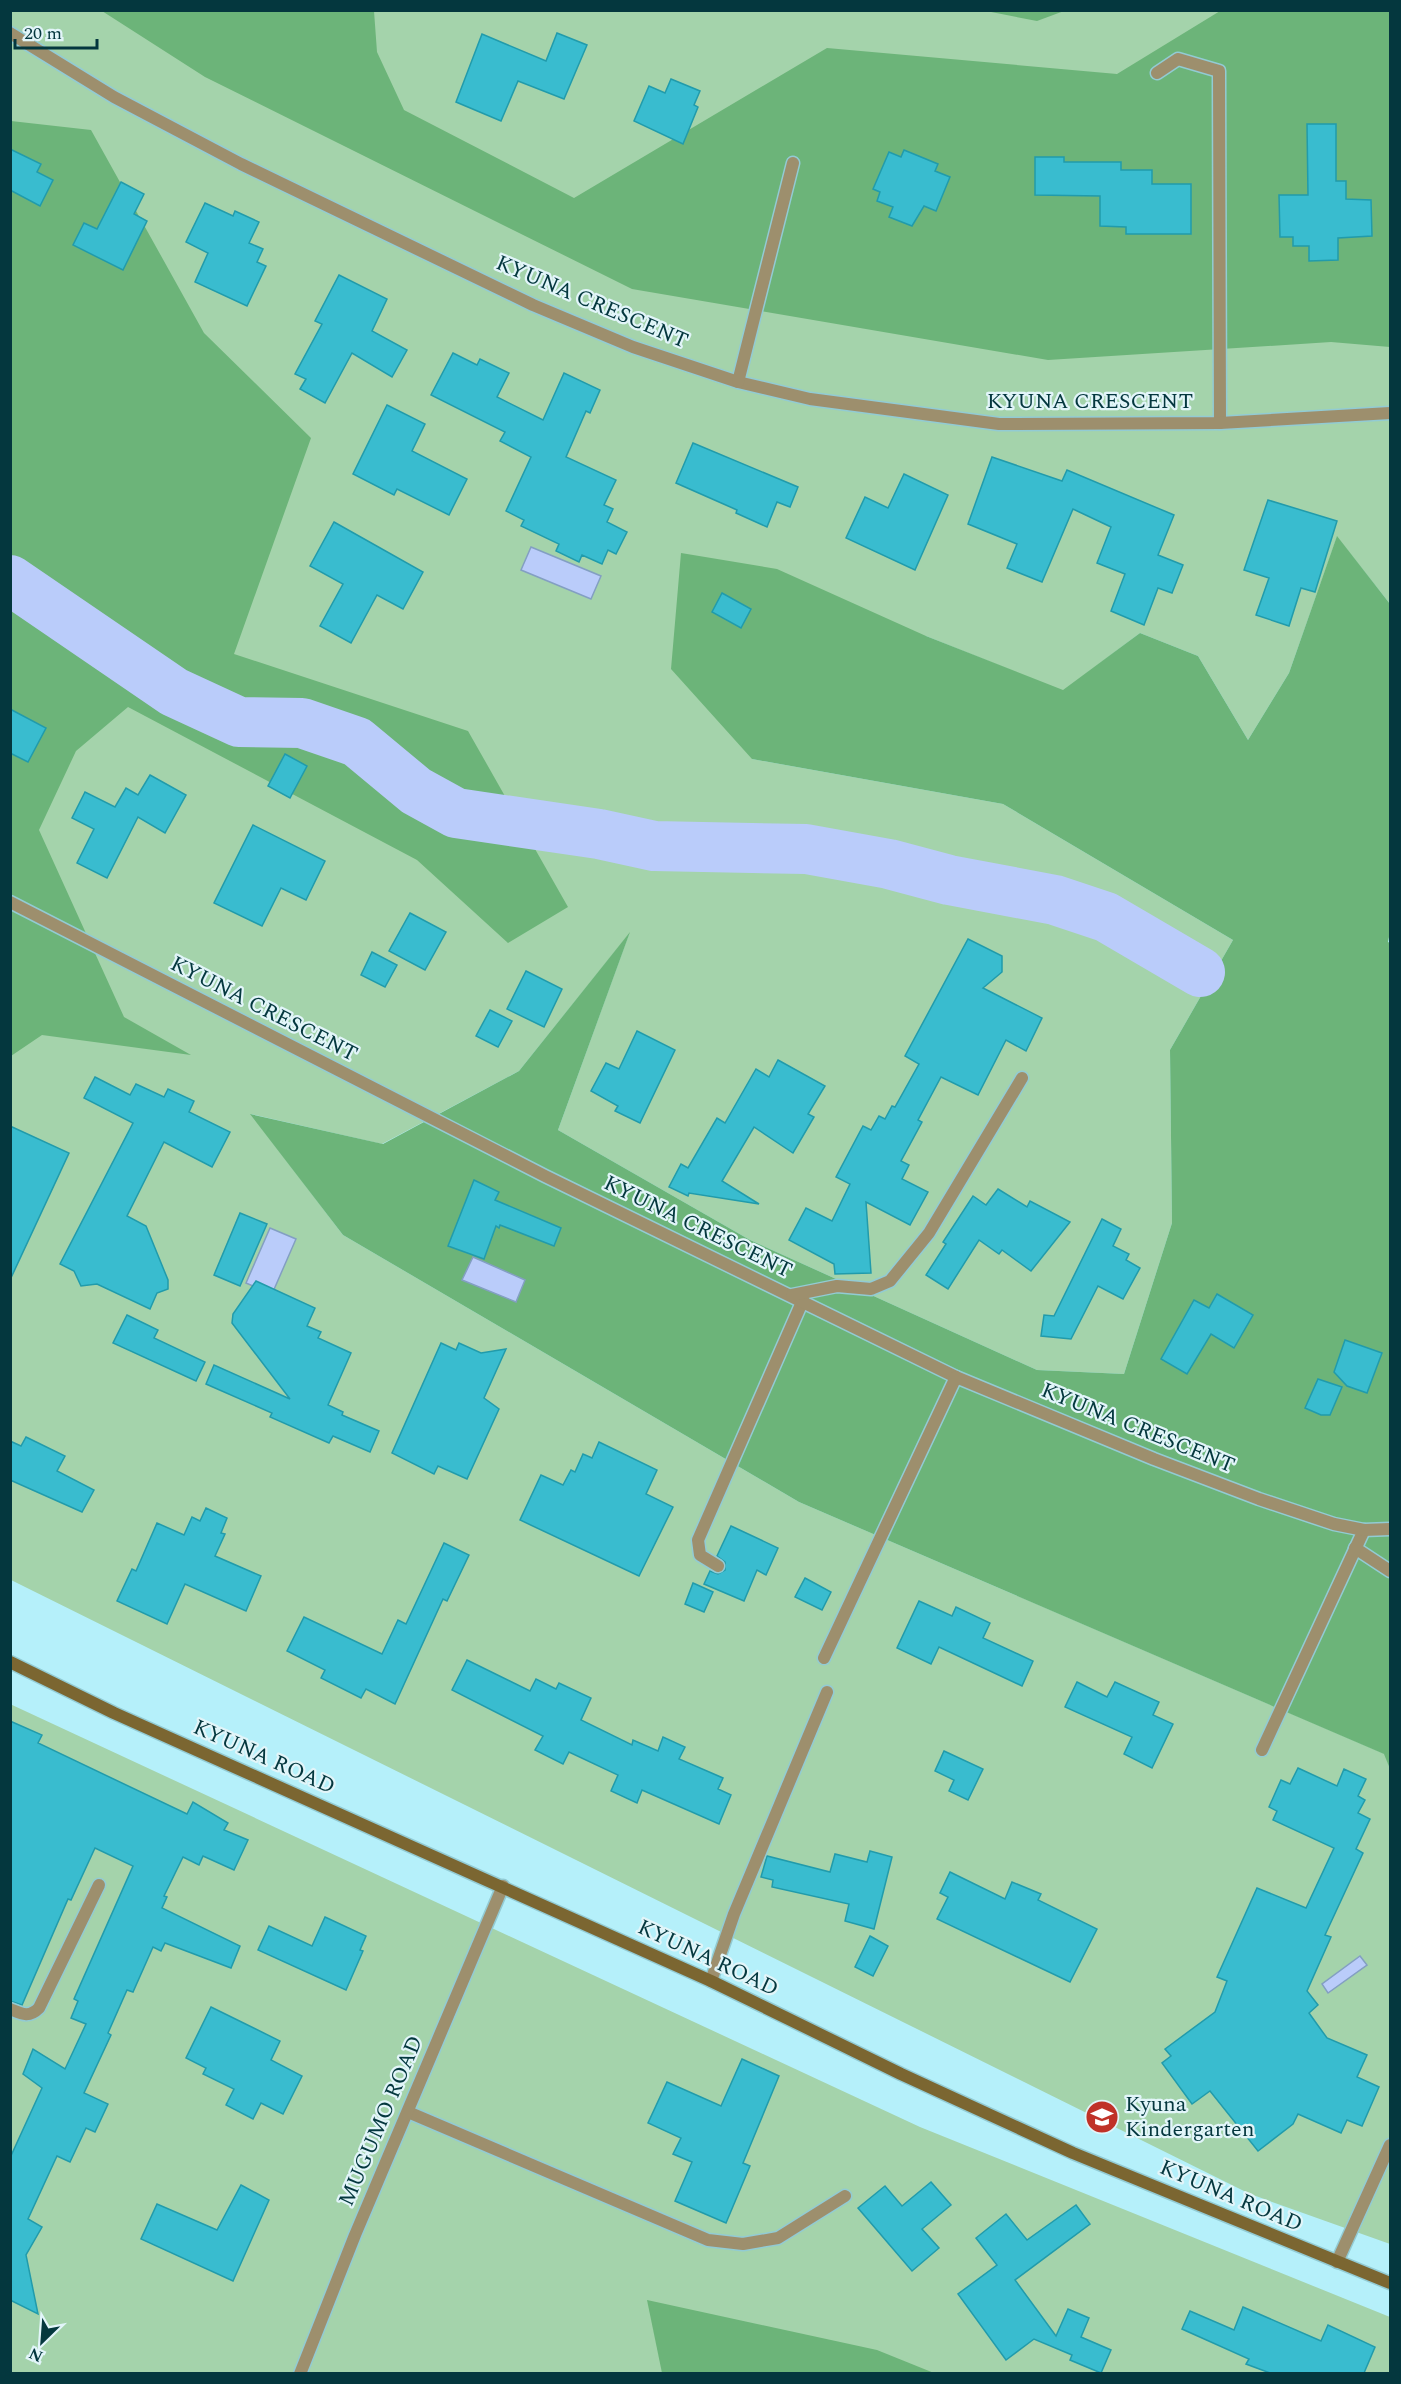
<svg xmlns="http://www.w3.org/2000/svg" width="1401" height="2384" viewBox="0 0 1401 2384" font-family="Spectral,serif">
<style>
.green{fill:#a4d3ab}
.forest{fill:#6cb479}
.water{fill:#baccfa;stroke:#839fc2;stroke-width:1.5}
.lines{fill:none;stroke-linecap:round;stroke-linejoin:round}
.river{stroke:#baccfa;stroke-width:50}
.building{fill:#39bccf;stroke:#219bab;stroke-width:1.5}
.service-casing{stroke:#92cbd4;stroke-width:15}
.minor-casing{stroke:#92cbd4;stroke-width:15}
.secondary-casing{stroke:#92cbd4;stroke-width:15}
.service{stroke:#9d8f6d;stroke-width:12}
.minor{stroke:#9d8f6d;stroke-width:12}
.secondary{stroke:#7b6631;stroke-width:12}
.labels{text-anchor:middle;dominant-baseline:central;stroke-width:4.5;stroke-linejoin:round;paint-order:stroke}
.street-label{font-size:22px;fill:#04373e;stroke:#e2f5f9}
.poi-label{font-size:22px;fill:#04373e;stroke:#e2f5f9;text-anchor:start}
</style>
<rect width="100%" height="100%" fill="#b5f0fa"/>
<g class="green">
<path d="M10 11H1390V604L1337 537 1289 673 1248 740 1198 656 1140 633 1063 691 926 636 752 759 1003 804 1233 940 1170 1050 1172 1223 1124 1374 1037 1370 750 1240 558 1130 629 934 519 1071 382 1144 251 1114 343 1235 799 1502 1385 1754 1390 1769V2244L1250 2194 11 1580Z"/>
<path d="M10 1704 920 2127 1390 2317V2373H11Z"/>
</g>
<g class="forest">
<path d="M102 11H374L377 52 404 110 574 198 827 48 1117 74 1220 11H1390V347L1331 342 1048 360 632 289 205 77Z"/>
<path d="M986 11H1064L1037 21Z"/>
<path d="M11 121 91 130 204 333 311 438 234 654 468 731 568 907 508 943 417 860 128 707 76 751 39 830 124 1017 191 1055 42 1035 11 1056Z"/>
<path d="M1337 536 1390 604V932L1388 942 1390 943V1769L1384 1754 799 1502 343 1235 250 1114 383 1144 519 1071 630 932 558 1130 750 1240 1037 1370 1124 1374 1172 1223 1170 1050 1233 940 1003 804 752 759 671 669 681 553 777 569 926 636 1063 690 1140 633 1198 656 1248 740 1289 673Z"/>
<path d="M647 2300 877 2350 934 2373H662Z"/>
</g>
<g class="water">
<path d="M531 547 601 576 591 599 521 570Z"/>
<path d="M270 1228 296 1239 272 1294 246 1283Z"/>
<path d="M473 1257 525 1280 516 1302 462 1280Z"/>
<path d="M1360 1956 1367 1965 1328 1993 1322 1984Z"/>
</g>
<g class="lines">
<path class="river" d="M10 580 174 692 239 722 302 723 357 742 416 791 456 813 599 834 654 846 806 849 889 864 949 880 1055 900 1106 917 1200 972"/>
</g>
<g class="building">
<path d="M557 33 587 45 564 99 518 81 501 121 456 102 482 34 546 61Z"/>
<path d="M671 79 700 91 694 105 698 107 683 144 634 121 649 86 665 93Z"/>
<path d="M1307 124H1336V181H1346V199L1371 200 1372 236 1338 238V260L1309 261V246H1293V237H1280L1279 195H1308Z"/>
<path d="M10 149 41 164 37 172 53 180 40 206 10 190Z"/>
<path d="M904 150 938 164 935 171 950 177 936 211 924 206 912 226 889 217 893 207 877 201 880 192 873 189 889 152 901 157Z"/>
<path d="M1035 157H1064V162H1121V170H1152V184H1191V234H1126V227L1100 226V196L1035 195Z"/>
<path d="M121 182 144 194 134 214 147 221 123 270 73 245 84 223 97 229Z"/>
<path d="M205 203 233 216 235 211 259 222 249 243 263 249 257 262 266 266 247 306 195 282 208 253 186 242Z"/>
<path d="M339 275 387 299 372 331 407 350 392 377 352 353 325 403 300 389 306 379 295 374 322 324 315 321Z"/>
<path d="M453 353 477 365 480 359 509 373 497 397 543 420 564 373 600 390 590 413 586 411 566 457 616 480 604 505 613 509 607 522 627 532 616 554 608 550 602 564 582 555 579 562 556 551 559 544 521 526 524 520 506 511 531 457 500 441 505 432 431 395Z"/>
<path d="M387 405 425 424 412 451 467 479 449 515 397 489 394 495 353 474Z"/>
<path d="M693 443 798 487 790 507 777 502 767 527 736 513 737 510 676 483Z"/>
<path d="M992 457 1062 481 1067 470 1174 515 1158 555 1183 565 1172 593 1158 588 1144 625 1111 611 1125 574 1097 563 1111 527 1073 509 1042 582 1007 568 1017 544 968 524Z"/>
<path d="M904 474 948 495 915 570 846 538 865 497 888 508Z"/>
<path d="M1268 500 1337 521 1315 592 1301 588 1289 626 1256 615 1269 578 1244 570Z"/>
<path d="M334 522 423 572 403 609 377 595 351 643 320 626 343 584 310 566Z"/>
<path d="M722 593 751 609 741 628 712 612Z"/>
<path d="M10 709 46 728 28 762 10 753Z"/>
<path d="M285 754 307 766 290 798 268 786Z"/>
<path d="M150 775 186 795 165 833 138 817 107 878 77 863 94 829 72 818 85 792 115 807 126 788 138 795Z"/>
<path d="M253 825 325 861 306 900 281 888 262 926 214 903Z"/>
<path d="M410 913 446 932 425 970 389 951Z"/>
<path d="M968 939 1002 956V972L983 988 1042 1018 1026 1051 1006 1040 978 1095 941 1077 918 1120 922 1122 901 1161 909 1165 902 1179 928 1192 910 1225 866 1202 871 1273 835 1274 834 1264 789 1240 806 1208 832 1221 850 1184 836 1177 863 1126 871 1130 879 1116 885 1119 892 1106 895 1107 919 1064 905 1056Z"/>
<path d="M372 952 397 965 385 987 361 975Z"/>
<path d="M526 971 562 989 544 1027 507 1009Z"/>
<path d="M490 1010 512 1021 498 1047 476 1036Z"/>
<path d="M637 1031 675 1050 640 1123 615 1111 618 1106 591 1091 606 1063 619 1069Z"/>
<path d="M778 1060 825 1086 808 1114 814 1117 793 1153 754 1127 722 1181 759 1204 689 1193 688 1196 669 1187 681 1164 688 1168 717 1118 725 1123 756 1069 769 1077Z"/>
<path d="M95 1077 130 1095 136 1084 164 1097 168 1089 194 1101 189 1112 230 1132 212 1167 164 1142 127 1216 146 1226 168 1280V1289L157 1293 150 1309 97 1284 81 1286 74 1271 60 1264 133 1123 84 1098Z"/>
<path d="M10 1126 69 1153 10 1280Z"/>
<path d="M474 1180 499 1192 495 1200 561 1228 554 1246 500 1225 499 1228 496 1226 484 1259 448 1246Z"/>
<path d="M998 1189 1027 1207 1030 1201 1070 1222 1031 1271 1002 1250 999 1254 979 1240 948 1289 926 1275 946 1244 943 1242 973 1196 986 1205Z"/>
<path d="M240 1213 267 1224 240 1286 214 1275Z"/>
<path d="M1102 1219 1121 1229 1113 1246 1129 1254 1126 1260 1140 1268 1123 1299 1098 1286 1071 1339 1041 1336 1044 1315 1054 1316Z"/>
<path d="M256 1281 315 1308 307 1326 321 1332 318 1338 351 1353 328 1405 343 1412 342 1415 379 1431 370 1452 333 1436 329 1443 270 1417 272 1413 206 1384 214 1365 290 1399 232 1323 233 1314Z"/>
<path d="M1217 1294 1253 1315 1234 1348 1211 1334 1187 1374 1161 1359 1194 1300 1209 1308Z"/>
<path d="M127 1315 158 1330 154 1338 205 1362 196 1381 113 1343Z"/>
<path d="M1345 1340 1382 1353 1367 1393 1347 1386 1334 1372Z"/>
<path d="M441 1343 456 1350 459 1343 481 1353 506 1349 484 1398 499 1409 467 1479 438 1466 434 1474 392 1453Z"/>
<path d="M1318 1379 1342 1387 1330 1415H1321L1305 1408Z"/>
<path d="M26 1437 65 1456 57 1471 94 1490 82 1512 10 1480V1441L21 1446Z"/>
<path d="M599 1442 657 1470 646 1494 673 1507 639 1576 520 1520 541 1475 563 1485 571 1470 575 1472 583 1454 592 1458Z"/>
<path d="M206 1508 227 1518 221 1533 225 1534 215 1556 261 1576 246 1611 185 1584 167 1624 117 1601 132 1569 136 1571 157 1523 184 1535 192 1517 200 1521Z"/>
<path d="M731 1526 778 1548 766 1575 757 1570 744 1601 704 1584 710 1571 718 1574 725 1570V1562L717 1556Z"/>
<path d="M444 1543 469 1555 447 1601 443 1599 395 1704 366 1689 361 1698 321 1678 325 1670 287 1651 304 1617 382 1654 398 1620 406 1624Z"/>
<path d="M805 1578 831 1592 822 1610 795 1597Z"/>
<path d="M693 1583 713 1592 704 1612 685 1604Z"/>
<path d="M919 1601 952 1616 956 1607 990 1623 983 1638 1033 1661 1022 1686 939 1647 931 1664 897 1648Z"/>
<path d="M467 1660 530 1691 536 1679 556 1689 559 1683 591 1698 581 1720 632 1745 633 1740 658 1751 663 1737 685 1747 679 1759 723 1778 718 1789 731 1795 719 1824 642 1790 637 1803 611 1791 618 1775 569 1752 563 1764 535 1750 543 1736 452 1690Z"/>
<path d="M1077 1682 1107 1697 1115 1682 1159 1702 1153 1715 1173 1724 1152 1768 1124 1754 1132 1737 1065 1707Z"/>
<path d="M10 1721 42 1735 38 1743 187 1814 193 1802 228 1823 224 1830 248 1840 234 1870 203 1856 199 1865 183 1857 164 1896 167 1897 162 1908 240 1946 231 1968 165 1943 161 1951 153 1947 133 1992 127 1990 108 2033 111 2035 84 2093 108 2104 95 2132 86 2128 70 2162 57 2156 28 2219 42 2227 26 2255 38 2314 10 2300V2158L42 2088 23 2074 33 2049 65 2069 86 2024 71 2018 78 2001 74 1999 133 1866 95 1848 71 1900 68 1899 22 2005 10 2001Z"/>
<path d="M944 1751 983 1769 968 1800 949 1791 954 1780 935 1771Z"/>
<path d="M1298 1768 1337 1786 1344 1769 1366 1779 1358 1796 1365 1800 1358 1813 1370 1819 1356 1849 1363 1853 1325 1935 1331 1937 1307 1991 1318 2005 1309 2013 1327 2038 1367 2055 1357 2077 1379 2087 1362 2126 1347 2120 1341 2133 1298 2114 1293 2124 1258 2151 1210 2091 1192 2104 1162 2063 1171 2056 1165 2049 1215 2012 1227 1981 1217 1977 1257 1888 1306 1908 1334 1848 1273 1820 1277 1811 1269 1807 1281 1780 1290 1784Z"/>
<path d="M870 1851 892 1857 874 1929 845 1921 849 1904 772 1887 773 1880 761 1877 767 1856 830 1872 835 1854 867 1862Z"/>
<path d="M950 1872 1005 1899 1012 1882 1041 1894 1038 1900 1097 1929 1070 1982 937 1919 948 1897 940 1893Z"/>
<path d="M325 1917 366 1936 360 1950 363 1951 346 1990 258 1950 269 1926 312 1946Z"/>
<path d="M870 1936 888 1946 873 1976 855 1967Z"/>
<path d="M211 2007 280 2041 271 2060 302 2076 283 2114 261 2103 253 2119 226 2105 234 2089 203 2074 206 2068 186 2058Z"/>
<path d="M742 2059 779 2076 743 2163 750 2166 726 2223 675 2201 692 2162 673 2154 681 2138 648 2123 667 2082 721 2106Z"/>
<path d="M931 2182 951 2205 922 2229 939 2248 912 2271 858 2208 885 2186 902 2206Z"/>
<path d="M241 2185 269 2200 233 2281 141 2239 157 2204 217 2230Z"/>
<path d="M1076 2205 1090 2224 1015 2280 1056 2336 1068 2309 1089 2318 1081 2337 1111 2350 1101 2373 1070 2360 1072 2355 1034 2339 1006 2360 958 2294 997 2265 976 2238 1006 2214 1027 2240Z"/>
<path d="M1243 2307 1321 2341 1328 2325 1375 2347 1364 2373H1270L1246 2364 1249 2359 1182 2329 1190 2311 1234 2330Z"/>
</g>
<g class="lines">
<defs>
<g id="service">
<path d="M1157 73 1178 59 1219 71 1220 423"/>
<path d="M1355 1548 1390 1571"/>
<path d="M718 1566 700 1555 698 1540 803 1300"/>
<path d="M1262 1750 1364 1530"/>
<path d="M408 2112 708 2240 743 2244 778 2238 845 2196"/>
</g>
<g id="minor">
<path d="M10 33 114 97 241 164 533 305 633 347 738 382 810 399 999 424 1220 423 1390 413"/>
<path d="M738 382 793 163"/>
<path d="M10 902 545 1176 956 1377 1154 1459 1259 1499 1334 1524 1364 1530 1390 1529"/>
<path d="M792 1295 837 1286 871 1289 890 1281 929 1233 1022 1078"/>
<path d="M824 1658 956 1377"/>
<path d="M711 1981 734 1914 827 1692"/>
<path d="M10 2009C22 2014 29 2018 39 2008L99 1885"/>
<path d="M1337 2262 1390 2145"/>
<path d="M300 2374 355 2235 503 1886"/>
</g>
<path id="secondary" d="M10 1662 114 1713 711 1981 901 2074 1073 2153 1390 2283"/>
</defs>
<use href="#service" class="service-casing"/>
<use href="#minor" class="minor-casing"/>
<use href="#secondary" class="secondary-casing"/>
<use href="#service" class="service"/>
<use href="#minor" class="minor"/>
<use href="#secondary" class="secondary"/>
</g>
<defs>
<symbol id="school-disc" viewBox="-11 -11 22 22"><circle r="9.5" fill="#c03228" stroke="#e2f5f9"/><path d="M0-5L7-2L0 1L-7-2ZM-4 1L0 2.5L4 1V4Q0 6-4 4Z" fill="#fff"/></symbol>
</defs>
<g fill-rule="evenodd">
<use href="#school-disc" x="1083" y="2098" width="38" height="38"/>
</g>
<g class="labels">
<g class="street-label">
<text transform="translate(592 302) rotate(23)">KYUNA CRESCENT</text>
<text x="1090" y="401">KYUNA CRESCENT</text>
<text transform="translate(264 1009) rotate(27)">KYUNA CRESCENT</text>
<text transform="translate(698 1227) rotate(26)">KYUNA CRESCENT</text>
<text transform="translate(1138 1428) rotate(22)">KYUNA CRESCENT</text>
<text transform="translate(264 1757) rotate(24)">KYUNA ROAD</text>
<text transform="translate(708 1958) rotate(25)">KYUNA ROAD</text>
<text transform="translate(381 2121) rotate(-67)">MUGUMO ROAD</text>
<text transform="translate(1231 2196) rotate(23)">KYUNA ROAD</text>
</g>
<g class="poi-label">
<text x="1125" y="2104">Kyuna<tspan x="1125" dy="25">Kindergarten</tspan></text>
</g>
</g>
<rect width="1401" height="2384" fill="none" stroke="#04373e" stroke-width="24"/>
<g transform="translate(42 2342) rotate(205)" stroke="#e2f5f9" stroke-width="4.5" paint-order="stroke">
<path d="M0-4.5L10 22L0 15L-10 22Z" fill="#04373e"/>
<text y="-9" font-size="16" font-weight="bold" text-anchor="middle" fill="#04373e">N</text>
</g>
<path d="M15 39v9h82v-9" fill="none" stroke="#04373e" stroke-width="3"/>
<text x="24" y="39" font-size="18" fill="#04373e" stroke="#e2f5f9" stroke-width="4.5" paint-order="stroke">20 m</text>
</svg>
